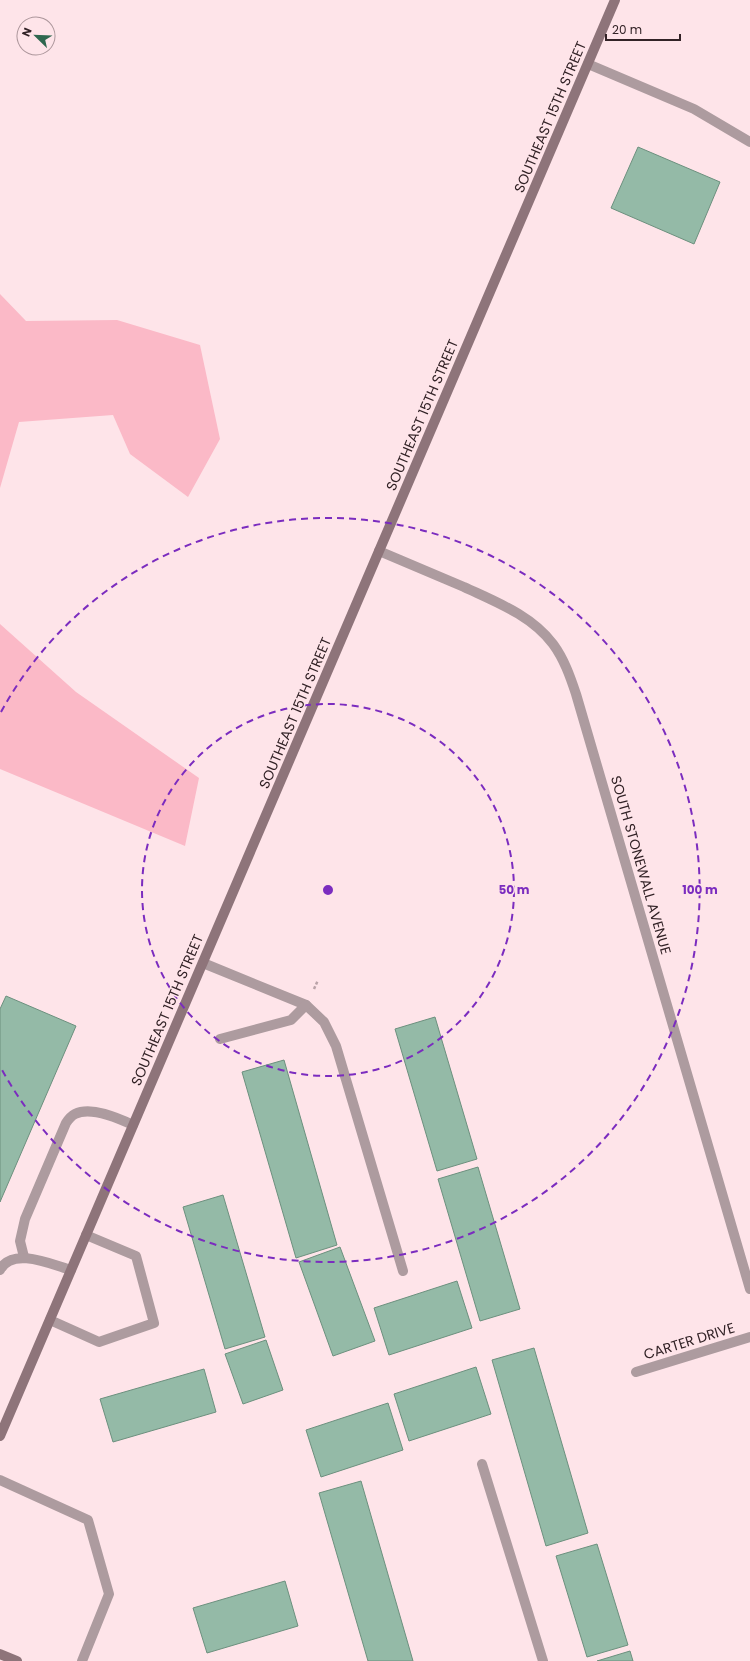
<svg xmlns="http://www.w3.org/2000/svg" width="750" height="1661" viewBox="0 0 750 1661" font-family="Poppins,sans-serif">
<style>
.green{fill:#fbb9c7}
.building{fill:#94baa7;stroke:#6c907e}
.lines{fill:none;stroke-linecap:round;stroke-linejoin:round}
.path{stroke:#baa3a8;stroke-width:2.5;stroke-dasharray:3 2;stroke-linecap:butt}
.lane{stroke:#ad9b9f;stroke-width:10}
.street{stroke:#ad9b9f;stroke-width:10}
.secondary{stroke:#8e747a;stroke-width:10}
.ring{fill:none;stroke:#7b2cbf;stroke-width:2;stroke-dasharray:7 5}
.labels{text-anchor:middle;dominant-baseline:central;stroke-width:3;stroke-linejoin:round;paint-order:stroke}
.street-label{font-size:14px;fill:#322226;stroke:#fee4e9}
.centre{fill:#7b2cbf;stroke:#fee4e9;stroke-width:2}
.ring-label{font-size:12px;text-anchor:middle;font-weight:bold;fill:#7b2cbf;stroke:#fee4e9;stroke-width:3;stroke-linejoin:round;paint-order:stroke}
</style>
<rect width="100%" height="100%" fill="#fee4e9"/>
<g class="green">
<path d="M0 294 26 321 117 320 200 345 220 439 188 497 130 454 113 415 19 422 0 488Z"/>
<path d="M0 624 76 692 199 778 185 846 0 769Z"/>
</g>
<g class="building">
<path d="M638 147 720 182 694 244 611 208Z"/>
<path d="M6 996 76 1026 0 1202V1009Z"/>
<path d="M435 1017 477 1159 437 1171 395 1029Z"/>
<path d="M284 1060 337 1245 296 1258 242 1072Z"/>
<path d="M478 1167 520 1309 480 1321 438 1179Z"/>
<path d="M223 1195 265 1337 225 1349 183 1207Z"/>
<path d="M340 1247 375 1341 333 1356 299 1262Z"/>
<path d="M457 1281 472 1328 389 1355 374 1308Z"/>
<path d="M266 1340 283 1390 243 1404 225 1354Z"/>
<path d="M534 1348 588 1533 546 1546 492 1360Z"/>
<path d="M476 1367 491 1414 409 1441 394 1394Z"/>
<path d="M204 1369 216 1412 113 1442 100 1399Z"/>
<path d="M388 1403 403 1450 321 1477 306 1430Z"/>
<path d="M361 1481 413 1661H368L319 1493Z"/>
<path d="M597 1544 628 1645 587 1657 556 1556Z"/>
<path d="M285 1581 298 1626 207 1653 193 1608Z"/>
<path d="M630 1651 633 1661H597Z"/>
</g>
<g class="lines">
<path class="path" d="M314 989 318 980"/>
<g class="lane">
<path d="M24 1257 20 1241 25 1219 66 1123C68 1120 71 1116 75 1114 91 1106 118 1118 133 1125"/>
<path d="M0 1270C12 1246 53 1265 71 1270"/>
<path d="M0 1480 88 1520 109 1594 82 1661"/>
</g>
<g class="street">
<path d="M588 64 694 109 750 142"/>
<path d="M379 551C408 563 436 575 464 587 496 602 531 615 553 644 564 659 570 676 576 694L750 1289"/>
<path d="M203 963 306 1005 324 1022 336 1046 403 1271"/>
<path d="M220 1039 291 1020 306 1005"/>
<path d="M50 1320 99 1342 154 1323 136 1256 86 1235"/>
<path d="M636 1372 750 1337"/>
<path d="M482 1464 543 1661"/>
</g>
<g class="secondary">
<path d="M0 1436 615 0"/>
<path d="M0 1654 17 1661"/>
</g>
</g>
<g class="ring">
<circle cx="328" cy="890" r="186"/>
<path d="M1 712A372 372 0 1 1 1 1068"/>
</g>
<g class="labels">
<g class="street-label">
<text transform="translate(550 117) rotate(-67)">SOUTHEAST 15TH STREET</text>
<text transform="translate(422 415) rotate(-67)">SOUTHEAST 15TH STREET</text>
<text transform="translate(295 713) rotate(-67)">SOUTHEAST 15TH STREET</text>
<text transform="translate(641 865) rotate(74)">SOUTH STONEWALL AVENUE</text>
<text transform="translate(167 1010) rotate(-67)">SOUTHEAST 15TH STREET</text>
<text transform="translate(689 1341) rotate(-17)">CARTER DRIVE</text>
</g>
</g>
<circle cx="328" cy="890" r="6" class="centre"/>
<g class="ring-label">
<text x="514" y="894">50 m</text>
<text x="700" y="894">100 m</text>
</g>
<g transform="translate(36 36) rotate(293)"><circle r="19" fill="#fee4e9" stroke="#ac969b"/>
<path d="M0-3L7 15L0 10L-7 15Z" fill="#2f674f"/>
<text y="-6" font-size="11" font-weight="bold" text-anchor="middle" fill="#322226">N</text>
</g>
<path d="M606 34v6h74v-6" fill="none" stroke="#322226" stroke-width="2"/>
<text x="612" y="34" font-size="12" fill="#322226" stroke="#fee4e9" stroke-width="3" paint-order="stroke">20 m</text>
</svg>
